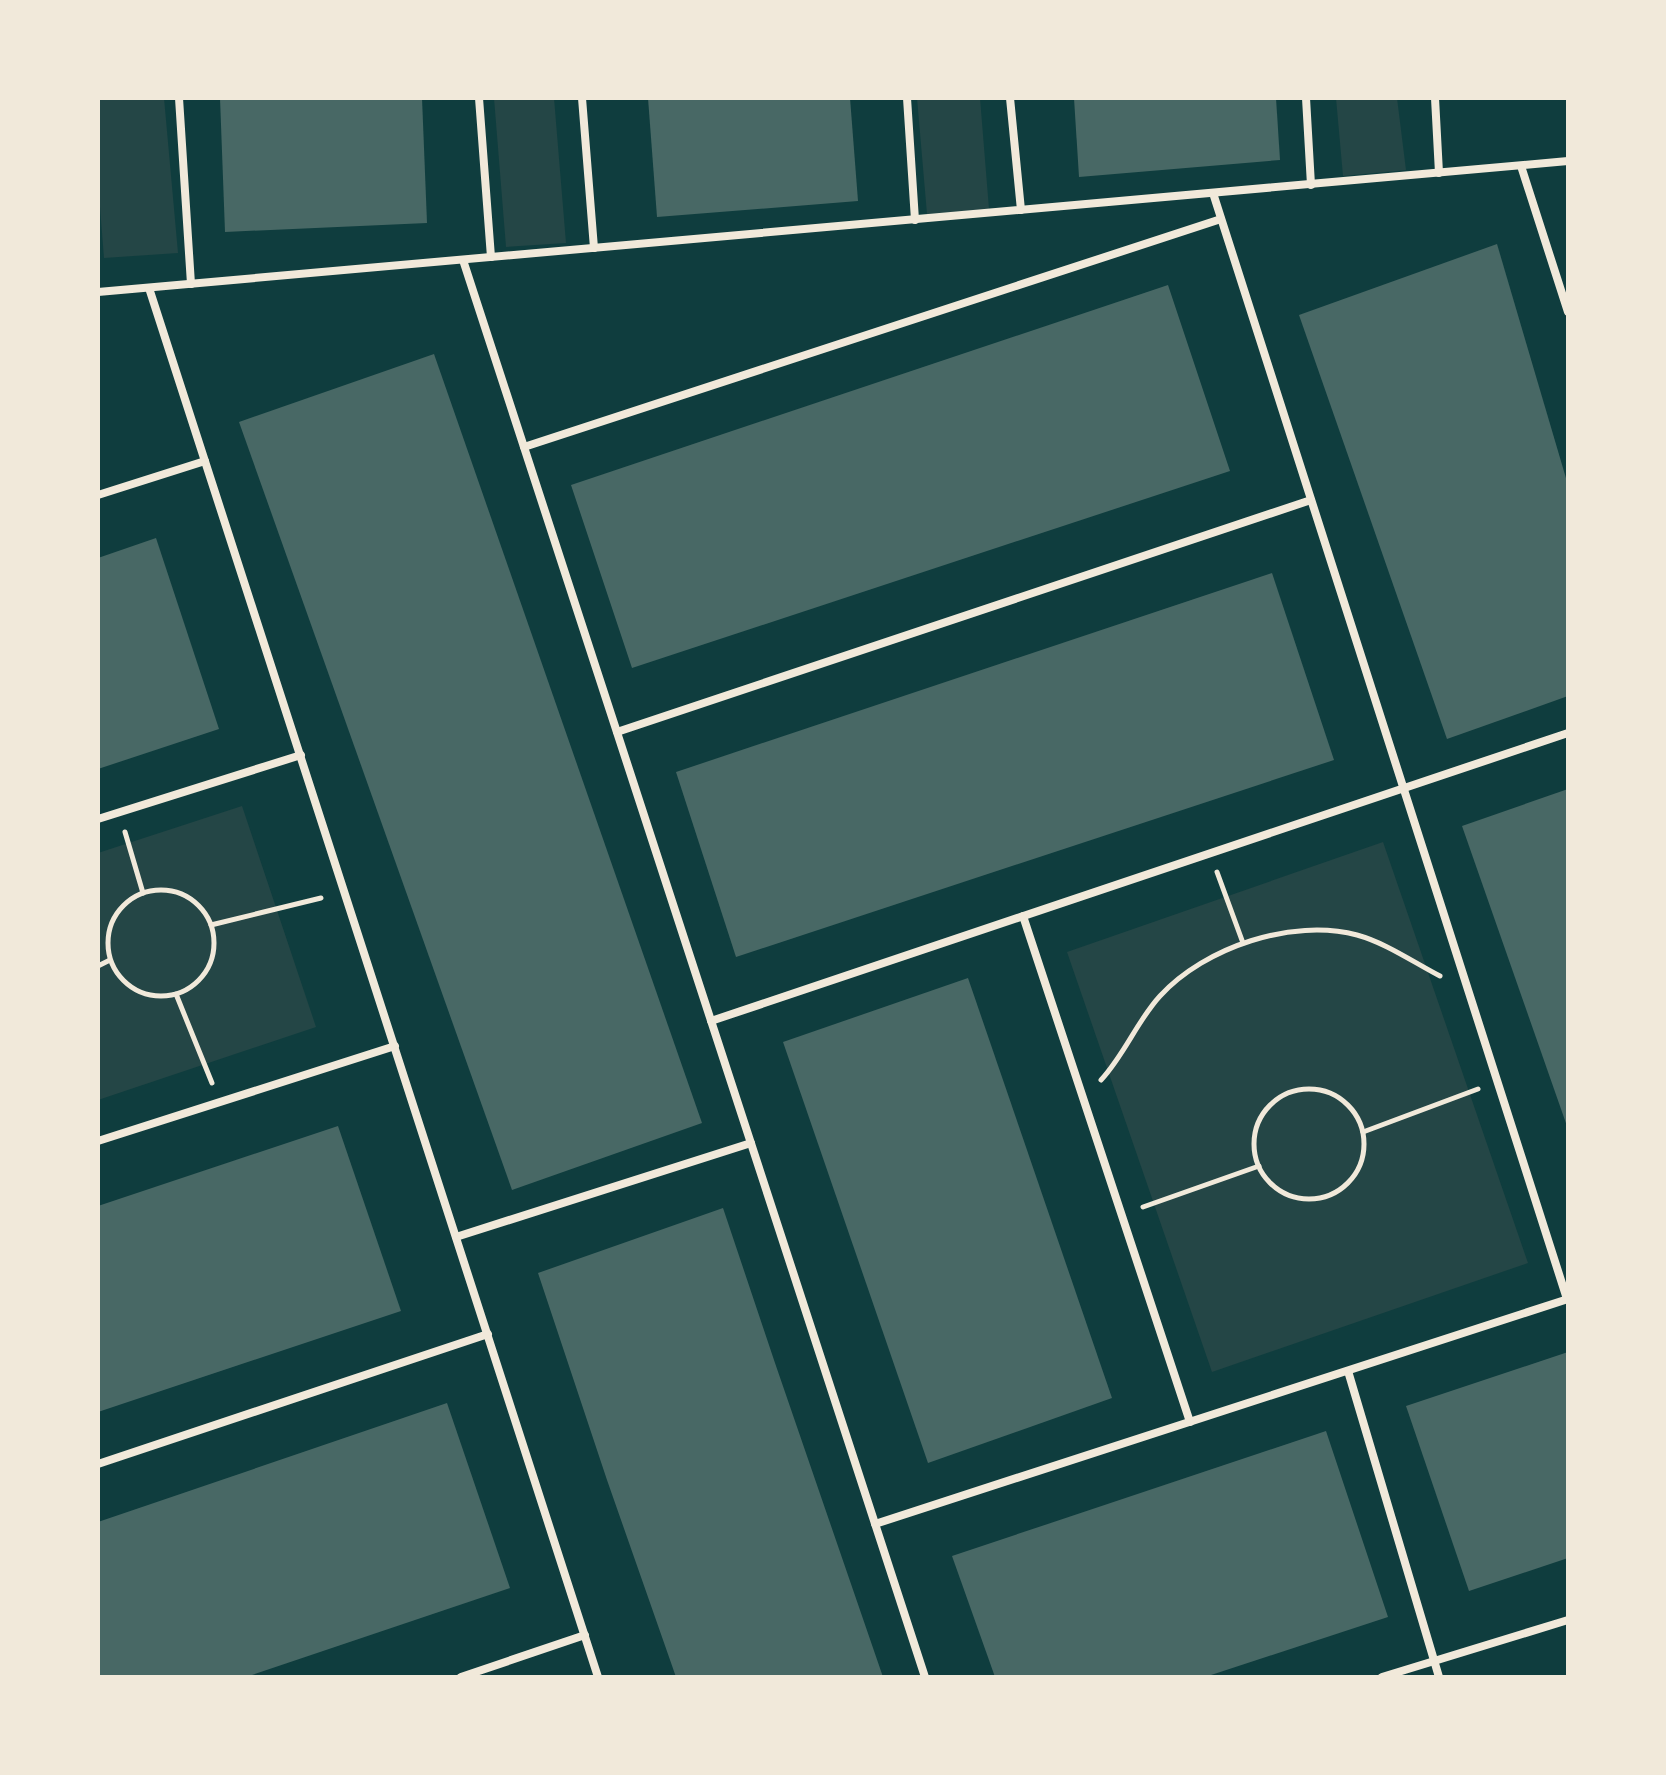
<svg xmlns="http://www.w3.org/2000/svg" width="1666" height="1775" viewBox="0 0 1666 1775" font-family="'Roboto Condensed',sans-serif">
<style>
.green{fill:#244646}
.building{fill:#486865}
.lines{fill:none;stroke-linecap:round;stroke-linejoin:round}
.path{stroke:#f1e9da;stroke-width:5}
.minor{stroke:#f1e9da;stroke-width:8}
</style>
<rect width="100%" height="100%" fill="#0f3d3e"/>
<g class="green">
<path d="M98 98H164L178 253 104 258 98 182Z"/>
<path d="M494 98H554L566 243 506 247Z"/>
<path d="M917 98H980L989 209 927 214Z"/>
<path d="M1336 98H1397L1406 170 1343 176Z"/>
<path d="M242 806 316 1027 98 1100V853Z"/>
<path d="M1383 842 1528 1263 1212 1372 1067 952Z"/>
</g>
<g class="building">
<path d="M220 98H422L427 223 225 232Z"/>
<path d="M648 98H850L858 201 657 217Z"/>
<path d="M1074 98H1276L1280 160 1079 177Z"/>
<path d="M1497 244 1568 485V696L1447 739 1299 315Z"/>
<path d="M1168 285 1230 471 632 668 571 485Z"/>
<path d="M434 354 702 1123 512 1190 239 422Z"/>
<path d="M156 538 219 729 98 769V558Z"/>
<path d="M1272 573 1334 760 736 957 676 772Z"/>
<path d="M1568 789V1129L1462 826Z"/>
<path d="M968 978 1112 1398 928 1463 783 1042Z"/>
<path d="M338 1126 401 1311 98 1412V1206Z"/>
<path d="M723 1208 775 1363 883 1677H676L607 1480 538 1273Z"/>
<path d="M1568 1352V1558L1469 1591 1406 1406Z"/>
<path d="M447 1403 510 1588 246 1677H98V1522Z"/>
<path d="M1326 1431 1388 1617 1205 1677H995L952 1556Z"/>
</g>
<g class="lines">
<g class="path">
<path d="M125 832 143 893"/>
<path d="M1217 872 1243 943"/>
<circle cx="161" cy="943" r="53"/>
<path d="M211 925 321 898"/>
<path d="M98 966 110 960"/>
<path d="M176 994 212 1083"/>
<path d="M1101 1080C1125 1054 1137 1021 1160 996 1205 947 1292 918 1357 935 1386 943 1413 962 1440 976"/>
<circle cx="1309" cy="1144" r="55"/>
<path d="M1363 1132 1478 1089"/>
<path d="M1143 1207 1259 1166"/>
</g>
<g class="minor">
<path d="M179 98 191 284"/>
<path d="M479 98 491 257"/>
<path d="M582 98 594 248"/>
<path d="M907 98 915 220"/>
<path d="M1010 98 1021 210"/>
<path d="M1306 98 1311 185"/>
<path d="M1435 98 1439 173"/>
<path d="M1521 166 1568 312"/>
<path d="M1213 193 1567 1299"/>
<path d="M463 260 925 1677"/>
<path d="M149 288 598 1677"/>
<path d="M98 292 1568 161"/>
<path d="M524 447 1221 219"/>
<path d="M98 495 205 461"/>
<path d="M617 732 1311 500"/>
<path d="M98 819 301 755"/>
<path d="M1023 916 1190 1422"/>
<path d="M711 1021 1568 733"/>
<path d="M98 1141 395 1046"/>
<path d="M456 1237 751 1143"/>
<path d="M1348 1371 1439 1677"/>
<path d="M98 1464 488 1334"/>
<path d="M875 1524 1568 1299"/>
<path d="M461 1677 585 1635"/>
<path d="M1382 1677 1568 1620"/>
</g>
</g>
<rect width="1666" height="1775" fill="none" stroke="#f1e9da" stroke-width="200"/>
</svg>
